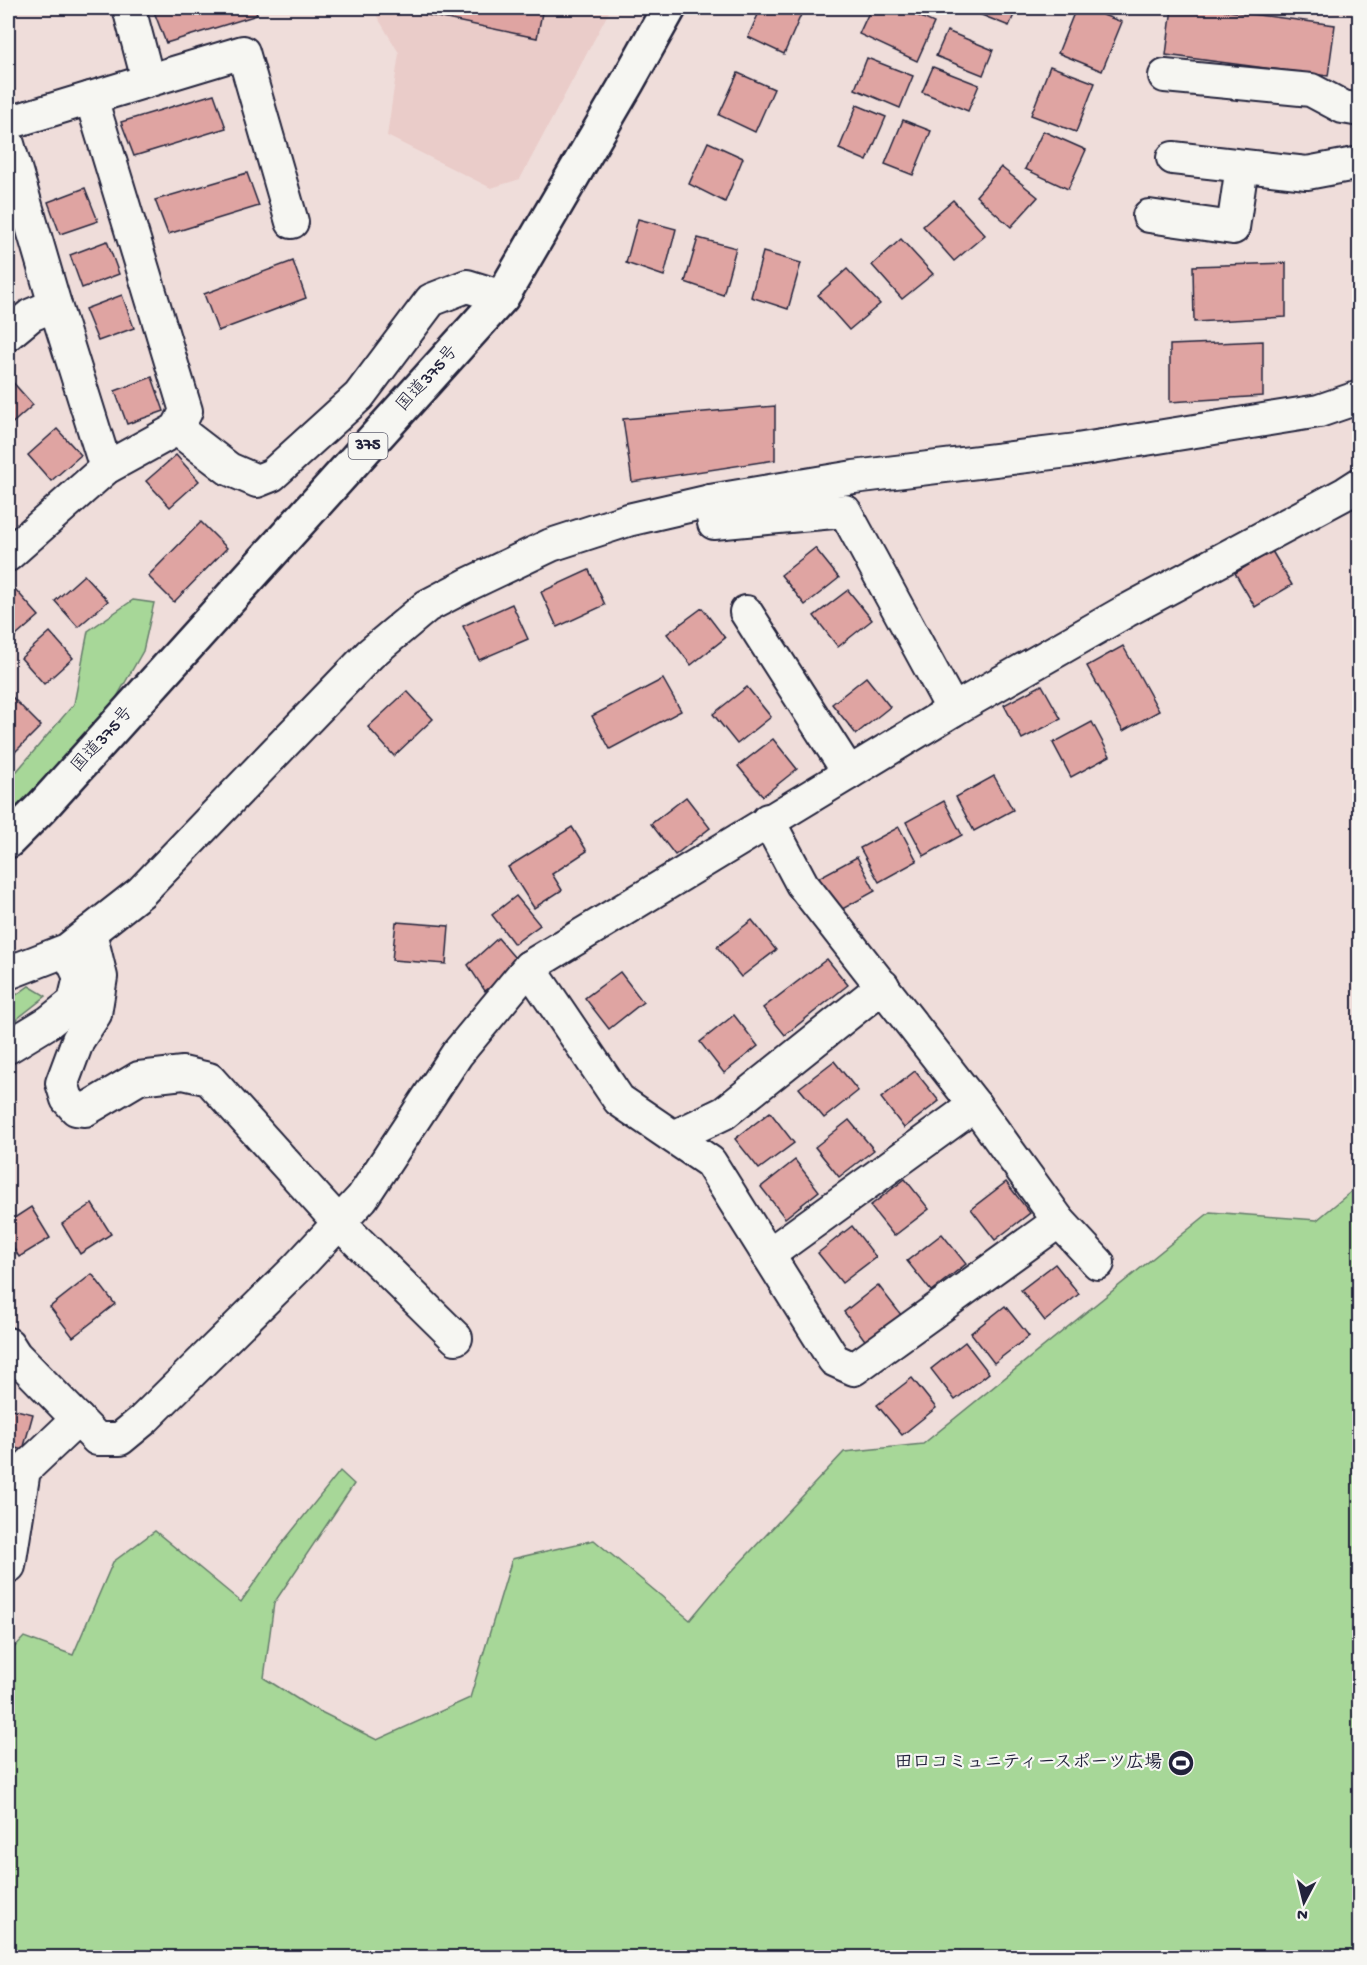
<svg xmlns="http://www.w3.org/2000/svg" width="1367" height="1965" viewBox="0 0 1367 1965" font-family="'Gochi Hand','Klee One',sans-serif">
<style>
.built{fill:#eaccc9}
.green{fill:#a7d798;stroke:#647c6a;stroke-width:1.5}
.building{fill:#dfa4a2;stroke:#22223b;stroke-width:1.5}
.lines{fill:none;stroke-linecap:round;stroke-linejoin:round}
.minor-casing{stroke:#22223b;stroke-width:36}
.highway-casing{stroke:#22223b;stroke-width:38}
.minor{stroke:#f6f6f2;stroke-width:32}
.highway{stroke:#f6f6f2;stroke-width:33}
.labels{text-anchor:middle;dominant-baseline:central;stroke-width:4.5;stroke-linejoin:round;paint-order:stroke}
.shield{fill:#f6f6f2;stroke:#626272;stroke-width:1.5}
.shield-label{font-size:16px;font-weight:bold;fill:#22223b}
.street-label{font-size:18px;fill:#22223b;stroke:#f6f6f2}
.poi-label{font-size:18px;font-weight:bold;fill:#22223b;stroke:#f6f6f2;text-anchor:end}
</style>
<rect width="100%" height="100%" fill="#efddda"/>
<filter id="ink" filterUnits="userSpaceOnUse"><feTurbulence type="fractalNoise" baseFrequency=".0167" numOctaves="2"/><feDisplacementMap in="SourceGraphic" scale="12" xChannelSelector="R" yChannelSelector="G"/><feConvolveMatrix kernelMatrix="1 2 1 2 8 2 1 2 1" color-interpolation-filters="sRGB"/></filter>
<g filter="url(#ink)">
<path class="built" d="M372 8H611L520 179 491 188 387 136 399 53Z"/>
<g class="green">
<path d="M133 600 154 603 143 651 106 716 8 815V772L17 771 74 704 88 631Z"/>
<path d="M29 986 46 996 8 1026V1001Z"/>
<path d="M1359 1185V1957L971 1958 960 1951 953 1958 8 1957V1654L24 1637 73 1655 113 1562 155 1531 241 1602 280 1546 340 1471 354 1484 274 1603 264 1678 307 1705 377 1740 470 1698 512 1559 594 1540 690 1620 720 1584 844 1452 923 1444 1210 1212 1317 1220Z"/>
</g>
<g class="building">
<path d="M158 8H255L257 15 166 43 153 9Z"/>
<path d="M394 8H543L537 38Z"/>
<path d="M761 8H797L803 10 784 54 748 37Z"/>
<path d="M871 8H901L934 23 917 61 859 34Z"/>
<path d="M964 8H1017L1009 26Z"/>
<path d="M1076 8H1084L1122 22 1102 71 1058 53Z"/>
<path d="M1172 8H1205L1335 25 1328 76 1166 55Z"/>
<path d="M947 31 993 50 983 75 936 56Z"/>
<path d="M867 58 913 76 900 108 855 89Z"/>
<path d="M1050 66 1095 83 1076 132 1031 115Z"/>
<path d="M933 67 979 85 968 111 922 92Z"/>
<path d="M738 73 774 89 755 132 719 115Z"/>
<path d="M214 94 226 128 134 156 121 122Z"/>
<path d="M857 105 886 117 867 161 839 149Z"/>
<path d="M903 120 931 131 913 175 885 164Z"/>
<path d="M1043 131 1086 150 1068 189 1025 169Z"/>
<path d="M708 142 743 158 725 202 689 184Z"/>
<path d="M1001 167 1038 197 1011 227 976 196Z"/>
<path d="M247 173 259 206 168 234 155 200Z"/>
<path d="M85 188 98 221 60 234 48 202Z"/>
<path d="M953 200 985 235 954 261 923 226Z"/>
<path d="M638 219 676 229 664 276 626 263Z"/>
<path d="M698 238 736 248 723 295 685 282Z"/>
<path d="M901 239 933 274 902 299 872 265Z"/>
<path d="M107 241 119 274 82 288 70 255Z"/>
<path d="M763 252 801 263 788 309 751 297Z"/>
<path d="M293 261 306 298 218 331 204 294Z"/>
<path d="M1286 263V317L1194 322 1193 266Z"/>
<path d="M847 269 880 304 849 330 818 295Z"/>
<path d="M122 295 134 328 98 341 85 309Z"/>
<path d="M1263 341V396L1170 402V345Z"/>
<path d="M152 377 164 411 127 424 115 391Z"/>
<path d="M10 379 33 405 8 427V381Z"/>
<path d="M775 406V460L632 482 623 419Z"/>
<path d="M57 429 81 455 51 481 28 455Z"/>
<path d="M176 455 199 481 170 507 146 481Z"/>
<path d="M201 522 227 548 174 602 148 576Z"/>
<path d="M815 548 839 578 805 605 781 575Z"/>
<path d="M1272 551 1292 585 1255 607 1235 573Z"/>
<path d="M589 570 605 605 557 627 541 592Z"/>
<path d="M84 575 108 601 78 627 55 601Z"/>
<path d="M15 589 39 616 9 642 8 640V596Z"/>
<path d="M848 590 872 620 838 647 814 616Z"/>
<path d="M512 604 528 639 479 660 463 626Z"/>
<path d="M702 608 725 638 691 665 667 634Z"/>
<path d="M50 632 73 658 44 684 21 658Z"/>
<path d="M1123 646 1159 711 1123 731 1087 666Z"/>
<path d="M866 677 890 707 856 734 832 704Z"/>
<path d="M663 679 681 711 610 749 592 716Z"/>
<path d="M1042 685 1061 719 1022 739 1004 705Z"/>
<path d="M747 687 771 717 737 744 713 714Z"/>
<path d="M407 691 433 719 394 756 368 727Z"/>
<path d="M8 693 41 726 8 759Z"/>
<path d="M1092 722 1110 756 1071 777 1053 743Z"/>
<path d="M773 739 797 769 763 796 738 766Z"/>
<path d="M994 776 1013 810 974 831 956 797Z"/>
<path d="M686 797 710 828 675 855 651 824Z"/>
<path d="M944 801 962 835 924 856 906 822Z"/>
<path d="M572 827 587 851 552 874 562 890 534 908 508 867Z"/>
<path d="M899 827 917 861 879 882 860 848Z"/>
<path d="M857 857 875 891 837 912 818 878Z"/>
<path d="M516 896 540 925 514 944 492 915Z"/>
<path d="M752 920 776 950 741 977 717 947Z"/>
<path d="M396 922 449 926 446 964 392 960Z"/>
<path d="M498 938 520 964 485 991 468 965Z"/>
<path d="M827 959 848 985 785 1035 763 1008Z"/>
<path d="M620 972 643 1002 609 1029 585 998Z"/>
<path d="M734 1015 758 1046 724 1073 700 1042Z"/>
<path d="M834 1061 858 1091 824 1118 799 1088Z"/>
<path d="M915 1071 939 1101 904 1128 881 1098Z"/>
<path d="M770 1112 794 1143 759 1169 735 1139Z"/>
<path d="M849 1120 874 1150 839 1177 815 1147Z"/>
<path d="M795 1160 819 1191 785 1218 761 1187Z"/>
<path d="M905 1179 929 1209 894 1236 870 1206Z"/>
<path d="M1006 1182 1030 1213 995 1240 971 1209Z"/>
<path d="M92 1204 111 1234 80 1254 62 1224Z"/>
<path d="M31 1207 50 1238 19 1257 8 1239V1222Z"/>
<path d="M852 1226 876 1257 842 1283 818 1253Z"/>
<path d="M942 1234 966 1264 931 1291 907 1261Z"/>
<path d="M1055 1264 1079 1294 1045 1321 1021 1290Z"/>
<path d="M92 1274 115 1304 73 1337 50 1307Z"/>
<path d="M878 1285 902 1316 867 1343 844 1312Z"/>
<path d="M1005 1306 1029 1336 994 1363 971 1333Z"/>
<path d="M965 1342 989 1373 955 1400 931 1369Z"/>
<path d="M912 1378 936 1408 902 1435 877 1405Z"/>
<path d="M8 1408 33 1414 23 1450 8 1446Z"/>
</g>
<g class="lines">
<defs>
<g id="minor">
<path d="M129 8 148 80"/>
<path d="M1165 76 1311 90 1343 107 1360 110"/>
<path d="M91 98 186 411 177 429"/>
<path d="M8 123 243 52 292 222"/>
<path d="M8 144 55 305 106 468"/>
<path d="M1173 158 1307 173 1360 163"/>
<path d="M1149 216 1233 228 1242 166"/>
<path d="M8 334 31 315 55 305"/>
<path d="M710 501 714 523 845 511 953 710"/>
<path d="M8 555 106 468 177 429 229 469 257 481 272 475 359 396 431 300 467 286 502 297"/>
<path d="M746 612 849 773"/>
<path d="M768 820 802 884 975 1105 1059 1221 1098 1263"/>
<path d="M90 932 101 977 95 1014 78 1040 62 1083 67 1099 76 1109 85 1110 139 1078 183 1073 209 1079 339 1223 456 1338"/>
<path d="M529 967 619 1100 710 1162 834 1360 854 1369 1059 1221"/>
<path d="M8 973 67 950 141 892 370 654 427 606 469 584 551 545 628 520 710 501 854 477 1077 450 1319 411 1360 397"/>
<path d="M8 1047 49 1022 74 1002 80 977 69 954"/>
<path d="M674 1137 724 1113 883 986"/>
<path d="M768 1255 975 1105"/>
<path d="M8 1344 15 1355 97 1439H120L143 1420 297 1268 362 1198 457 1054 529 967 953 710 1126 611 1346 493 1360 484"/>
<path d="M9 1566 24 1470 78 1419"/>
</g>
<path id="highway" d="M8 841 42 807 502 297 627 83 669 8"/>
</defs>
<use href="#minor" class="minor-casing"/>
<use href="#highway" class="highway-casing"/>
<use href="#minor" class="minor"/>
<use href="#highway" class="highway"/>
</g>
</g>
<defs>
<symbol id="stadium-disc" viewBox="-11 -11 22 22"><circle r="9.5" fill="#22223b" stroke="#f6f6f2"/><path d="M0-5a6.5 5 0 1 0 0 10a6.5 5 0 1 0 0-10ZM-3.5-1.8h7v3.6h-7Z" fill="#fff"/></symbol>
</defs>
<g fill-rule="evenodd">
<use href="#stadium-disc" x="1166" y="1748" width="30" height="30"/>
</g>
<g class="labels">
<rect class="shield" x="348.5" y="433" width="39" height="26" rx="4.5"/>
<g class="shield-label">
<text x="368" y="446">375</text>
</g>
<g class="street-label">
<text transform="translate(428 379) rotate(-48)">国道375号</text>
<text transform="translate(103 740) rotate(-48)">国道375号</text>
</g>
<g class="poi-label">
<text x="1162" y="1763">田口コミュニティースポーツ広場</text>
</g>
</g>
<rect width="1367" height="1965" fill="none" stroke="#f6f6f2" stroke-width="30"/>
<rect x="15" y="15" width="1337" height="1935" fill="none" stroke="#22223b" stroke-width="2" filter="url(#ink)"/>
<g transform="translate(1304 1902) rotate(187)" stroke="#f6f6f2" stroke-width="4.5" paint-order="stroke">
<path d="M0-4.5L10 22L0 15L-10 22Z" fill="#22223b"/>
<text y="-9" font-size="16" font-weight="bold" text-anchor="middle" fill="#22223b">N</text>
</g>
</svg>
